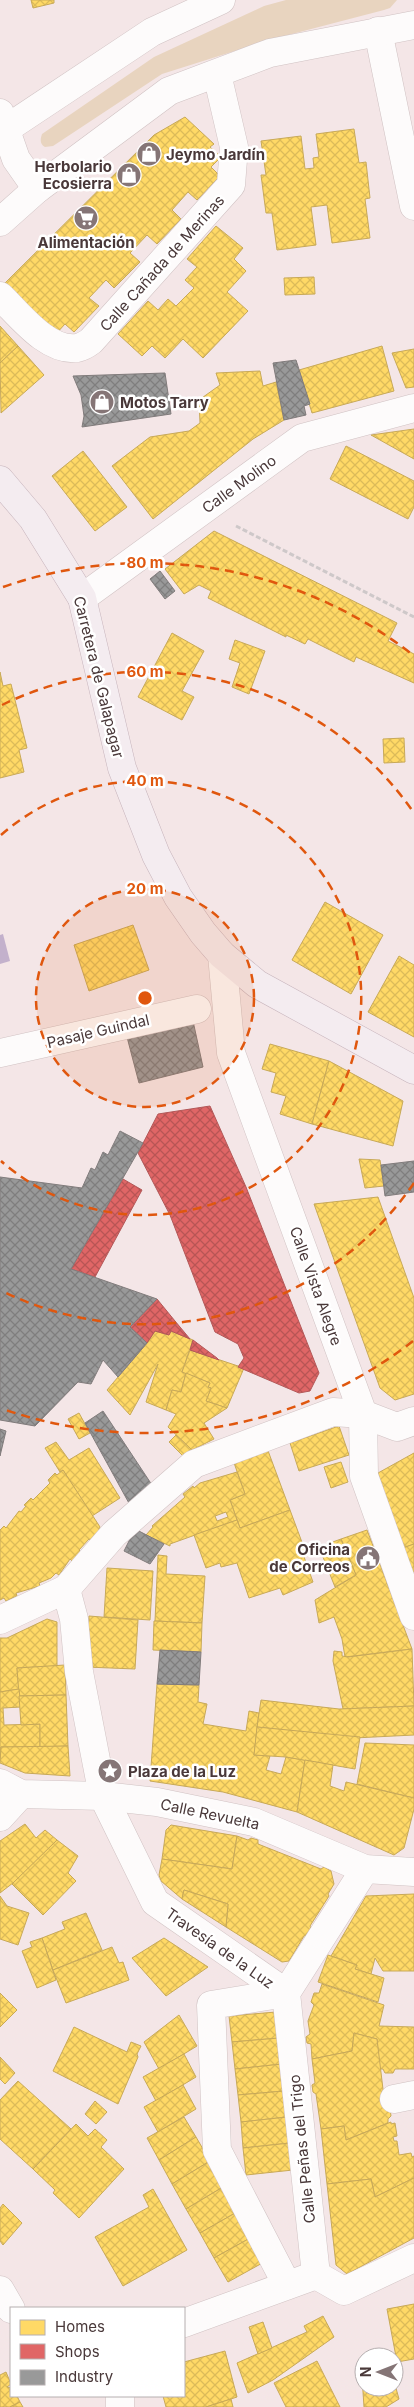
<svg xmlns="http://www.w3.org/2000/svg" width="414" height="2407" viewBox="0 0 414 2407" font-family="Inter,sans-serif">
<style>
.garden{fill:#e8d4bf}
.water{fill:#c3b1cc}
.homes{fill:url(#homes-cross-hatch);stroke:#c8a958;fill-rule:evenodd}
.shops{fill:url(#shops-cross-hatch);stroke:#b35858}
.industry{fill:url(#industry-cross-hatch);stroke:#817c7c}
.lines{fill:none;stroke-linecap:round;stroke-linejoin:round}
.minor-casing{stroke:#d0c2c3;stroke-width:29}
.major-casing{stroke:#c6b3bb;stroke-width:29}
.path{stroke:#cec8c9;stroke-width:3;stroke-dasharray:5 2.5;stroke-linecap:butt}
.minor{stroke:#fdfbfb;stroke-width:28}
.major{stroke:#f4ecf0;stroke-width:28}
.ring{fill:none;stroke:#e0570e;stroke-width:2.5;stroke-dasharray:9 6}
.labels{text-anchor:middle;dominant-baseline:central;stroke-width:5;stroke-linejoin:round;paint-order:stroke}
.poi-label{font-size:15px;font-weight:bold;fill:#493839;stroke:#fff;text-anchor:start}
.street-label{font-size:15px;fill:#493839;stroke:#fff}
.centre{fill:#e0570e;stroke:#fff;stroke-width:2.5}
.ring-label{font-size:15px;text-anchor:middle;font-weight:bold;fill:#e0570e;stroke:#fff;stroke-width:5;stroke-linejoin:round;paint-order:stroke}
</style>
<defs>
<pattern id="homes-cross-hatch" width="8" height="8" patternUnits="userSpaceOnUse" patternTransform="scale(1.25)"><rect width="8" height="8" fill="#ffd966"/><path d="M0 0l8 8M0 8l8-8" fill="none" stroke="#dcbb59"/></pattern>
<pattern id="shops-cross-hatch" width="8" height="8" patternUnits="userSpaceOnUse" patternTransform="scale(1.25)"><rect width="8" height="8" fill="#e06666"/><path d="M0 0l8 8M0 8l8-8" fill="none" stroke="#b85555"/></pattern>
<pattern id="industry-cross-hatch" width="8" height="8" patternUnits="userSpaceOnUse" patternTransform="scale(1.25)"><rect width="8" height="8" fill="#999"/><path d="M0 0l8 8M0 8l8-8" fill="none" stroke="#7f7e7e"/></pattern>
</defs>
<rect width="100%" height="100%" fill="#f4e6e7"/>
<path class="garden" d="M286 0H397L390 8 384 10 269 40 162 74 53 146 45 147C40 144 40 140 42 134L154 57 264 6Z"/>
<path class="water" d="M3 934 10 961 0 964V935Z"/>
<g class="homes">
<path d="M31 0H54V3L33 8Z"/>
<path d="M185 117 214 144 210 147 221 157 211 167 220 176 197 200 188 192 172 210 181 219 157 244 147 235 130 253 140 262 114 288 106 280 89 298 99 306 74 332 65 324 55 335 3 285 154 135Z"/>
<path d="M354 129 359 163 366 162 370 198 365 199 370 238 332 243 327 205 311 207 316 245 277 250 272 213H266L261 175H266L261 141 301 136 305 169 314 168 313 158 319 157 316 134Z"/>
<path d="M216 226 243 248 234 259 246 271 227 292 248 311 203 358 183 339 165 358 152 346 142 356 118 334 148 301 158 310 168 299 176 306 194 288 185 280 197 267 187 259Z"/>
<path d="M314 277 315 294 285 295 284 278Z"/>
<path d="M0 326 18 346 0 363Z"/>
<path d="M18 346 44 375 1 413 0 363Z"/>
<path d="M382 346 394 391 312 413 299 370Z"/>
<path d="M414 349V387L406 388 392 353Z"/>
<path d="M260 371 263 386 276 382 284 420 253 439 153 519 112 466 150 437 189 431 200 423 199 400 220 385 216 373Z"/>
<path d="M414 429V459L371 435Z"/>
<path d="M346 446 414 481V507L408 519 330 479Z"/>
<path d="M83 451 127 507 95 531 52 476Z"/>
<path d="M214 531 397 623 388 641 414 654V683L356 657 354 662 308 639 305 644 286 635V637L208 598 211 591 199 585 184 594 165 569Z"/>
<path d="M172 633 204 651 182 691 194 697 182 720 138 697Z"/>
<path d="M235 640 265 651 249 694 232 687 240 663 229 659Z"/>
<path d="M0 672 3 686 11 684 27 748 19 750 24 772 0 778Z"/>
<path d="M404 738 405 762 384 763 383 739Z"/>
<path d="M325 902 383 935 351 994 292 960Z"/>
<path d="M133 925 149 970 89 991 74 945Z"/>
<path d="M399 956 414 965V1037L368 1012Z"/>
<path d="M270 1044 329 1061 312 1124 280 1114 286 1096 271 1092 276 1073 262 1069Z"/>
<path d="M329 1061 403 1101 393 1146 312 1124Z"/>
<path d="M359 1159 380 1160 384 1186 365 1188Z"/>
<path d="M378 1197 414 1298V1394L395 1400 380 1388 314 1204Z"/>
<path d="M155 1331 169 1335 171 1331 193 1340 182 1372 186 1373 181 1392 172 1390 166 1410 146 1402 158 1364 130 1415 107 1390 147 1343Z"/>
<path d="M190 1350 244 1368 227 1408 206 1401 211 1388 208 1387 210 1383 182 1372Z"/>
<path d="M186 1373 210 1383 208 1387 211 1388 206 1401 227 1408 204 1423 214 1439 192 1450 168 1427 176 1414 166 1410 172 1390 181 1392Z"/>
<path d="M79 1413 90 1433 79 1439 68 1419Z"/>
<path d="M339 1426 349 1455 299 1471 290 1443Z"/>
<path d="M176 1435 192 1450 184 1457 169 1442Z"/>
<path d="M56 1442 69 1460 89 1448 120 1498 92 1516 63 1470 60 1472 45 1448Z"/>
<path d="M267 1448 290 1510 240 1528 230 1500 245 1494 233 1460Z"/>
<path d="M414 1453V1544L400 1549 378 1473Z"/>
<path d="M341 1462 348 1482 331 1488 324 1467Z"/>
<path d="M63 1470 100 1527 99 1529 101 1532 92 1541 89 1539 79 1550 81 1552 72 1561 70 1559 59 1575 56 1573 51 1578 39 1583 40 1586 16 1593 17 1596 6 1601 4 1598 0 1600V1530L4 1526 6 1528 19 1511 21 1512 26 1506 24 1505 31 1498 33 1500 50 1483 48 1480 55 1473 57 1475Z"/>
<path d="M237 1472 245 1494 230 1500 237 1520 170 1544V1546L146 1535 153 1527 152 1526 185 1497 183 1494 193 1486 194 1488 200 1483ZM226 1512 228 1517 217 1521 215 1516Z"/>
<path d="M290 1510 306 1553 303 1554 313 1582 283 1595 280 1588 249 1598 237 1563 221 1567 220 1563 206 1568 194 1535 237 1520 240 1528Z"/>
<path d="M367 1530 412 1649 345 1657 342 1639 334 1617 319 1623 315 1600 356 1575 341 1539Z"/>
<path d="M341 1539 356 1575 335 1587 319 1547Z"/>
<path d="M414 1544V1572L409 1573 400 1549Z"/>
<path d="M158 1555 167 1556 166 1574 205 1576 202 1623 155 1621Z"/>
<path d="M107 1568 153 1571 150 1620 104 1617Z"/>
<path d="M89 1616 138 1620 135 1669 86 1667Z"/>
<path d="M47 1619 57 1622V1666L17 1668 19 1689 0 1692V1638H7Z"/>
<path d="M154 1621 202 1623 201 1652 153 1650Z"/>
<path d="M412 1649 414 1706 343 1709 333 1661 334 1651 342 1652V1656L348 1657Z"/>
<path d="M65 1665 66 1695 19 1696 17 1668Z"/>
<path d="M157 1684 199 1685 198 1702 207 1704 203 1724 246 1731 249 1711 259 1713 254 1755 270 1756 266 1770 281 1774 286 1757 305 1760 297 1812 223 1792 150 1781Z"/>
<path d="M19 1689 21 1707 3 1708 4 1725 40 1724V1747H1L0 1761V1692Z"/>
<path d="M66 1695 68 1746 40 1747V1724L21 1725 19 1696Z"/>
<path d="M261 1700 339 1709 414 1706V1735L354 1738 257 1727Z"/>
<path d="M257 1727 360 1737 355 1769 286 1757 254 1755Z"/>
<path d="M365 1743 414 1745V1798L357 1784Z"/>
<path d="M68 1746 70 1776 25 1773 0 1763 1 1747Z"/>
<path d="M305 1760 333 1765 330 1786 344 1791 346 1782 414 1798V1809L404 1848 394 1855 297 1812Z"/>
<path d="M25 1824 36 1838 45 1830 57 1840 18 1879 0 1893V1841Z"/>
<path d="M171 1825 237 1836 232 1869 162 1859 166 1830Z"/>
<path d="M237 1836 248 1840 251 1838 258 1840V1844L321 1869 324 1867 331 1871 334 1884 328 1894 329 1896 310 1926 311 1929 307 1935 304 1936 289 1961 282 1962 226 1927 228 1904 184 1890 182 1899 161 1881 159 1875 162 1859 232 1869Z"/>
<path d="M57 1840 78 1856 68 1873 76 1881 43 1915 12 1884Z"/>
<path d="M184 1890 228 1904 226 1927 182 1899Z"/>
<path d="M414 1894V1971H383L375 1958 371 1974 355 1969 357 1965 331 1956 366 1896Z"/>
<path d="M0 1896 7 1906 29 1913 18 1945 0 1939Z"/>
<path d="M86 1913 102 1950 53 1970 42 1938 65 1929 62 1922Z"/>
<path d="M42 1938 56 1980 37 1988 22 1951 32 1947 30 1942Z"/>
<path d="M164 1938 208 1967 166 1996 132 1958Z"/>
<path d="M112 1947 119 1963 123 1962 129 1980 66 2003 53 1970Z"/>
<path d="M328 1955 357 1965 355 1969 384 1978 378 2002 318 1982Z"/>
<path d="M322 1984 384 2005 379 2026 414 2027V2069H395L393 2073H385L383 2069H379L377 2039 354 2033 352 2051 312 2059 311 2044 307 2043 306 2037 310 2034 308 2021 314 2005 311 2002 314 1993H319Z"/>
<path d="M0 1993 17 2010 0 2027Z"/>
<path d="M276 2012 279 2038 232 2042 229 2016Z"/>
<path d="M179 2015 197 2046 159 2069 144 2042Z"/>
<path d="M74 2027 127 2052 131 2042 141 2046 137 2054 138 2057 118 2104 53 2071Z"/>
<path d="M354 2033 377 2039 385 2106 390 2108 391 2116 388 2119V2123L346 2140 344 2126 321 2129 316 2094 313 2092 312 2085 315 2083 312 2059 352 2051Z"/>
<path d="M279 2038 282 2064 235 2069 232 2042Z"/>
<path d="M184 2054 196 2077 156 2101 143 2077Z"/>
<path d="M0 2057 15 2073 5 2084 0 2079Z"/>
<path d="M282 2064 284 2091 238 2095 235 2069Z"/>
<path d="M18 2081 71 2129 33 2169 0 2139V2100Z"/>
<path d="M183 2085 196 2109 158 2132 144 2107Z"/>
<path d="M284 2091 287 2117 241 2122 238 2095Z"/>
<path d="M95 2101 107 2112 96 2124 85 2114Z"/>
<path d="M184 2117 196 2137 159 2160 147 2138Z"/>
<path d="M287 2117 290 2143 243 2148 241 2122Z"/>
<path d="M391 2122V2124L395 2123 397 2136 393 2137 394 2141H397L399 2155 411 2153 412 2157 414 2156V2178L375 2197 371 2179 327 2184 321 2129 344 2126 346 2140Z"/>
<path d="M76 2124 88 2136 95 2129 107 2140 101 2147 124 2169 79 2218 53 2193 55 2190 33 2169Z"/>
<path d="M196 2137 210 2161 172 2184 159 2160Z"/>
<path d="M290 2143 293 2170 246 2175 243 2148Z"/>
<path d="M210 2161 223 2187 186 2209 172 2184Z"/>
<path d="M414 2178V2238L347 2274 336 2265 327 2184 371 2179 375 2197Z"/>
<path d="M223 2187 237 2212 200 2233 186 2209Z"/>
<path d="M153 2189 187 2250 123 2286 95 2237 149 2207 143 2195Z"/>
<path d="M3 2204 22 2223 3 2245 0 2241V2208Z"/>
<path d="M237 2212 252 2237 214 2258 200 2233Z"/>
<path d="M252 2237 266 2261 228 2282 214 2258Z"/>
<path d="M414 2304V2359L397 2362 387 2309Z"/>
<path d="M323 2316 334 2337 273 2380 248 2393 237 2363 307 2332 304 2326Z"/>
<path d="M263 2322 272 2348 258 2354 249 2327Z"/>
<path d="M225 2351 237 2397 206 2407H166L163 2396H184V2362Z"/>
<path d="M317 2361 340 2407H286L274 2383Z"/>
<path d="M6 2372 11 2384 7 2387 11 2388V2396H17L20 2402 10 2407H0V2375Z"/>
<path d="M364 2376V2387H394V2381L399 2399 386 2407H364L362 2377Z"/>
<path d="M231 2399 233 2407H206Z"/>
<path d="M20 2402 23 2407H10Z"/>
</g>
<g class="shops">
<path d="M210 1106 246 1187 319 1373 310 1391 299 1393 238 1367 244 1358 238 1344 215 1332 170 1215 138 1153 158 1114Z"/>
<path d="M123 1179 142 1190 95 1277 71 1269Z"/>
<path d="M157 1299 175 1321 190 1339 171 1331 169 1335 155 1331 147 1343 130 1327Z"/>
<path d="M193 1340 217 1358 219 1360 190 1350Z"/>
</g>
<g class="industry">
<path d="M296 360 310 404 304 406 306 415 284 420 273 363Z"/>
<path d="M165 373 171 414 82 427 84 416 81 395 73 376Z"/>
<path d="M160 571 175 591 165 599 150 579Z"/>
<path d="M193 1021 203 1067 139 1083 127 1037Z"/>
<path d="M120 1131 143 1143 71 1269 157 1299 130 1327 147 1343 118 1377 103 1360 91 1384 78 1382 35 1426 0 1420V1177L82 1188 91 1168 95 1170 103 1152 108 1155Z"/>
<path d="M414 1161V1192L385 1196 381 1165Z"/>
<path d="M103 1411 152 1485 130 1505 85 1423Z"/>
<path d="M0 1429 6 1431 0 1456Z"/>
<path d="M135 1529 164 1544 150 1564 124 1551Z"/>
<path d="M160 1650 201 1652 199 1685 157 1684Z"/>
</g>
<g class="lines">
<defs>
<g id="minor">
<path d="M378 31 414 206"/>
<path d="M0 113 16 159 37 189"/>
<path d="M0 133 152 32 221 0"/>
<path d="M0 222 37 189 169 91 270 53 414 25"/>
<path d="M0 296C19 314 47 352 77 348 82 347 87 344 91 341L231 185 234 147 217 74"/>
<path d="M82 598 302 438 414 408"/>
<path d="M222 955 231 1053 363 1414 364 1476 414 1616"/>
<path d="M0 1053 197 1009"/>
<path d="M66 1589 74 1619 79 1672 103 1796 155 1902 286 1993"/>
<path d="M0 1620 66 1589 114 1534 194 1464 333 1412 363 1414 397 1427 414 1421"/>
<path d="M0 1783 21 1794 103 1796 157 1802 254 1822 365 1869 414 1872"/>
<path d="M0 1817 21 1794"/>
<path d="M286 1993 211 2005 217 2150 287 2285"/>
<path d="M394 2099 414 2095"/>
<path d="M316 2275 344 2291 414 2258"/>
<path d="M0 2290 11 2309"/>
<path d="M184 2323 316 2275 286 1993 365 1869"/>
<path d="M120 2396V2407"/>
</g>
<path id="major" d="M0 480 33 519 82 598 122 768 156 855 178 897 203 933 222 955 257 984 414 1070"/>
</defs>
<use href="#minor" class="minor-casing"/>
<use href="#major" class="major-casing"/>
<path class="path" d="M236 526 414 617"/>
<use href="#minor" class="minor"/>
<use href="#major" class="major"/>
</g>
<circle cx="145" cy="998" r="109" fill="#e0570e" fill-opacity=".12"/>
<g class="ring">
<circle cx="145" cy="998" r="109"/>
<path d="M1 835A217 217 0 1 1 1 1161"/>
<path d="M414 1183A326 326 0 0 1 2 1291M2 705A326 326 0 0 1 414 813"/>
<path d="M413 1341A435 435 0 0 1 3 1409M3 587A435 435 0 0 1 413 655"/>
</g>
<defs>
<symbol id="shop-disc" viewBox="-11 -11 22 22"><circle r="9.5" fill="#857576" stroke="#fff"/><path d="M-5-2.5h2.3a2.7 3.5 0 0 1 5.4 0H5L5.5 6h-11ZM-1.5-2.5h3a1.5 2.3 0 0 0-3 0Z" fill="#fff"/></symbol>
<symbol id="supermarket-disc" viewBox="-11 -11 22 22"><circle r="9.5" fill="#857576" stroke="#fff"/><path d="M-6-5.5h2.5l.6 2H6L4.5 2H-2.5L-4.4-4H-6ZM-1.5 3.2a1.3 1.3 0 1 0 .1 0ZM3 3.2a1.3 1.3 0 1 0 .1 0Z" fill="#fff"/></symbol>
<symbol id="civic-disc" viewBox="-11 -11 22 22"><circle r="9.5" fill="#857576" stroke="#fff"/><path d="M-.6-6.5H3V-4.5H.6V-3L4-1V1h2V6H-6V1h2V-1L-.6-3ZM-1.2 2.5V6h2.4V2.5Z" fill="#fff"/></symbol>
<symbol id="sight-disc" viewBox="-11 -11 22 22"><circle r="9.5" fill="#857576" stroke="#fff"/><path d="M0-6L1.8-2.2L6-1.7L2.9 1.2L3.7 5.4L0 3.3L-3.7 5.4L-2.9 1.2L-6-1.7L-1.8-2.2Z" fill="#fff"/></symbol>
</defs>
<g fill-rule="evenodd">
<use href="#shop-disc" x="135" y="140" width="28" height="28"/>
<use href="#shop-disc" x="115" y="161" width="28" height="28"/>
<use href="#supermarket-disc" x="72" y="204" width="28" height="28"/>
<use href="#shop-disc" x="88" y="388" width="28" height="28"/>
<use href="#civic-disc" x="354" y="1544" width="28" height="28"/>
<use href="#sight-disc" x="96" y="1757" width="28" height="28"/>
</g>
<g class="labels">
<g class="poi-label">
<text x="166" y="154">Jeymo Jardín</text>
<text x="112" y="166" text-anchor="end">Herbolario<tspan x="112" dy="17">Ecosierra</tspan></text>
<text x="86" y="242" text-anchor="middle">Alimentación</text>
<text x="120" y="402">Motos Tarry</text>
<text x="350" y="1549" text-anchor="end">Oficina<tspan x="350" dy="17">de Correos</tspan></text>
<text x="128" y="1771">Plaza de la Luz</text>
</g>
<g class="street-label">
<text transform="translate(162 263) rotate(-48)">Calle Cañada de Merinas</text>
<text transform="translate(239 484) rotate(-36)">Calle Molino</text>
<text transform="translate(99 677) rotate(76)">Carretera de Galapagar</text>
<text transform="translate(98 1031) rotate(-13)">Pasaje Guindal</text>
<text transform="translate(316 1286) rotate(70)">Calle Vista Alegre</text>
<text transform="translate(210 1814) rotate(12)">Calle Revuelta</text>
<text transform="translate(220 1948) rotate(35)">Travesía de la Luz</text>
<text transform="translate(302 2149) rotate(-96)">Calle Peñas del Trigo</text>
</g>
</g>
<circle cx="145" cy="998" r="8" class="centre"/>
<g class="ring-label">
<text x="145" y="568">80 m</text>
<text x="145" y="677">60 m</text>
<text x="145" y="786">40 m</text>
<text x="145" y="894">20 m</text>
</g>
<rect x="10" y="2307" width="175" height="90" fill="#ffffff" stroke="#b6afb0"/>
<rect x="20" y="2320" width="25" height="15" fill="#ffd966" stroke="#b6afb0"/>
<text x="55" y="2332" font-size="15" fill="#493839">Homes</text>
<rect x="20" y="2344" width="25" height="15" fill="#e06666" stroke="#b6afb0"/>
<text x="55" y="2357" font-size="15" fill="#493839">Shops</text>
<rect x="20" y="2370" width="25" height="15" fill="#999999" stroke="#b6afb0"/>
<text x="55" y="2382" font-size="15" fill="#493839">Industry</text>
<g transform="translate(379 2372) rotate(270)"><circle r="24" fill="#ffffff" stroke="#b6afb0"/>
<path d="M0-4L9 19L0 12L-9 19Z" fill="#857576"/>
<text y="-8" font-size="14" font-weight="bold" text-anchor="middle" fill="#493839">N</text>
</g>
</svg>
